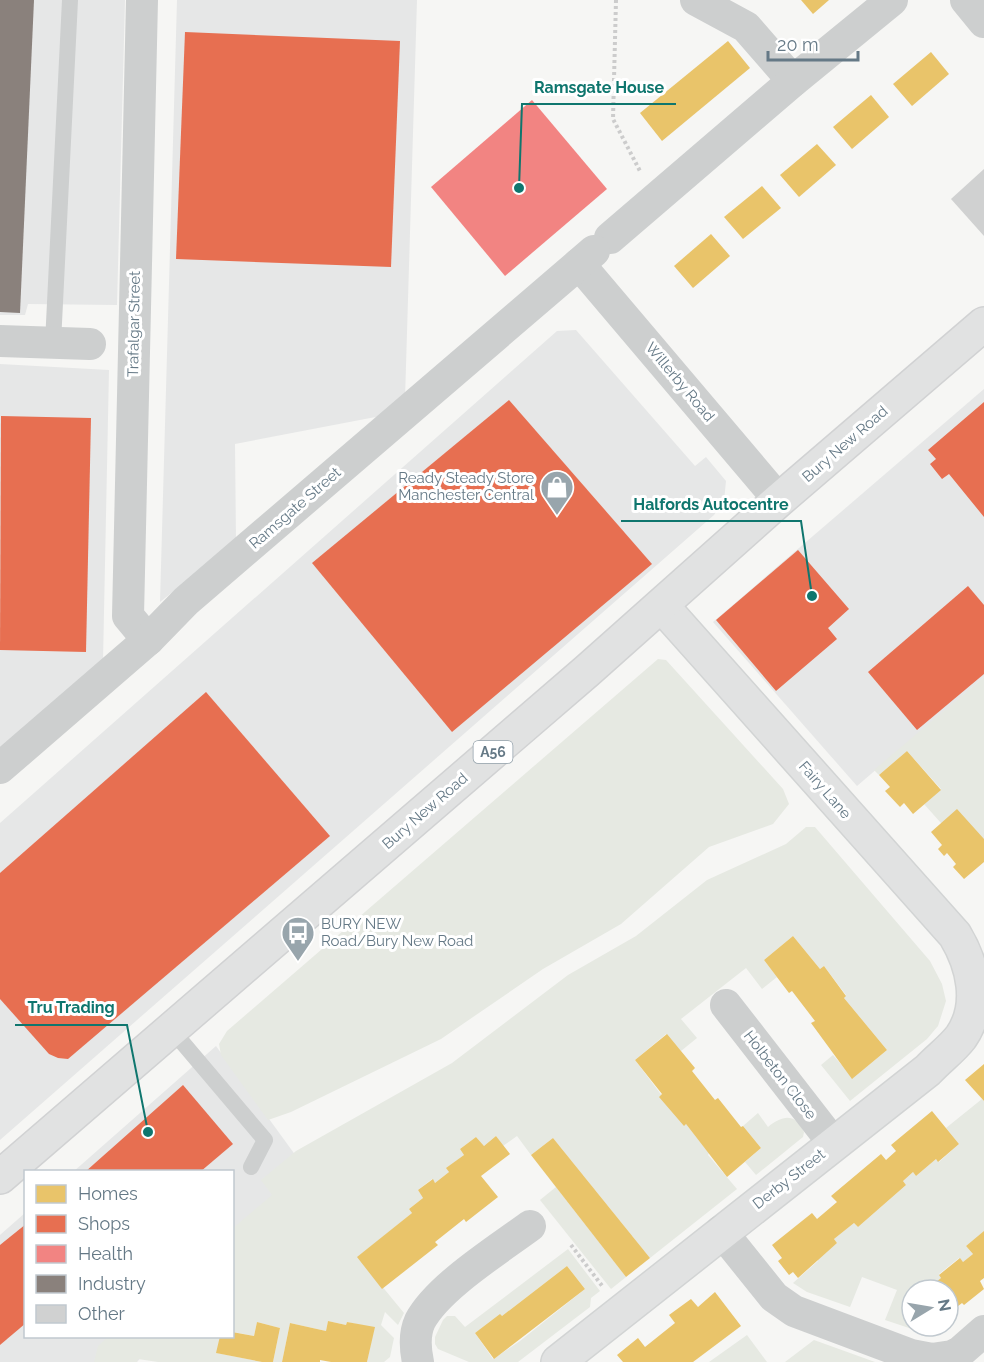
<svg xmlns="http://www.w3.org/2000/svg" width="984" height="1362" viewBox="0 0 984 1362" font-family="Raleway,sans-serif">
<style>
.built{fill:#e6e7e7}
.green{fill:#e6e9e2;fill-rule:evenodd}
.homes{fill:#e9c46a}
.shops{fill:#e76f51}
.health{fill:#f28482}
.industry{fill:#8a817c}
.building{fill:#d0d1d1}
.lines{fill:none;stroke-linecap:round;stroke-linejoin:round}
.secondary-casing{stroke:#d2d4d4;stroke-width:36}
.highway-casing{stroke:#d1d2d3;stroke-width:36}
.path{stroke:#ccc;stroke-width:4;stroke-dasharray:3 3;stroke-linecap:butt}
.lane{stroke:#cdcfcf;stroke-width:16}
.street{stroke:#cdcfcf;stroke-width:32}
.secondary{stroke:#e1e2e2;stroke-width:33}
.highway{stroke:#e1e2e2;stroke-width:33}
.labels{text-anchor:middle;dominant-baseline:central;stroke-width:6;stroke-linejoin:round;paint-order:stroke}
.shield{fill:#fff;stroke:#93a1aa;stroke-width:1.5}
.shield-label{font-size:14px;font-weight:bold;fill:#657986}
.street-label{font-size:15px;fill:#657986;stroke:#fff}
.poi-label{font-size:15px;fill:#657986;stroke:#fff;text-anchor:end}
.leader{fill:none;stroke:#0f766e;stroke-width:2}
.callout-dot{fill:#0f766e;stroke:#fff;stroke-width:2}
.callout-label{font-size:16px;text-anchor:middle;font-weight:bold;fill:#0f766e;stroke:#fff;stroke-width:6;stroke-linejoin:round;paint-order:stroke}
</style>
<rect width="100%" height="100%" fill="#f6f6f4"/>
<g class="built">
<path d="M0 0H125L117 305 28 304 25 315H0Z"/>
<path d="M177 0H417L405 399 386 415 235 444 236 541 160 602Z"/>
<path d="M576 330 695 466 706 457 726 481 724 501 714 515 0 1140V823L557 331Z"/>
<path d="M0 364 109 370 103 661 0 750Z"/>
<path d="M984 389V677L857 786 713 622Z"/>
<path d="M216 1046 312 1178 233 1261 232 1172H73Z"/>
<path d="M25 1213 26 1336 159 1337 137 1362H0V1235Z"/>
</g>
<g class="green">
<path d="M658 659 666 660 783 789 789 804 773 824 709 847 621 924 543 969 441 1039 291 1112 268 1120 221 1055 219 1044 227 1031Z"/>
<path d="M984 677V839L941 823 924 804 941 789 907 751 879 775 874 770Z"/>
<path d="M806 827H815L930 961 942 984 946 1001 938 1026 927 1039 850 1101 821 1065 833 1055 853 1078 887 1050 844 998 846 995 824 966 820 969 793 936 764 960 777 977 762 989 746 968 681 1019 697 1038 681 1051 666 1034 635 1060 684 1125 686 1124 709 1153 708 1155 737 1189 650 1258 553 1138 531 1155 517 1136 503 1146 496 1136 484 1146 476 1137 460 1149 464 1155 447 1168 449 1172 435 1183 432 1179 418 1190 423 1198 409 1209 412 1213 358 1257 404 1313 398 1325 385 1312 381 1325 394 1338 390 1357 384 1362H367L374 1328 347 1322 346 1325 328 1321 326 1331 290 1323 282 1362H273L280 1328 257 1322 254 1336 233 1332 232 1229 272 1195 261 1180 296 1151 452 1063 568 975 636 936 707 880 786 844Z"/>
<path d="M982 1099 984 1101V1232L966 1246 973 1254 963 1262 959 1258 939 1274 941 1278 926 1290H912V1302L907 1306 912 1312V1325L909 1328 885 1320 897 1290 862 1277 850 1307 807 1292 793 1283 818 1261 817 1259 837 1243 834 1239 854 1223 858 1227 906 1185 903 1181 913 1172 916 1176 936 1159 939 1162 959 1144 946 1128Z"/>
<path d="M758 1113 768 1127C783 1115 795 1113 804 1132L803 1137 756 1175 745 1162 761 1148 743 1126Z"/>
<path d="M556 1187 626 1277 611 1289 540 1200Z"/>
<path d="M568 1249 600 1291 591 1298 590 1307 518 1362H469L438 1349 435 1344V1337L443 1320 447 1316H455L465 1327ZM567 1266 585 1289 520 1341 493 1359 475 1333 502 1316Z"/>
<path d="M747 1335 767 1362H709Z"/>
<path d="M109 1336 220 1337 217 1353 262 1362H158L138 1359 137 1362H94L98 1346Z"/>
<path d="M814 1340 875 1362H785Z"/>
</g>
<g class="homes">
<path d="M801 0H829L813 14Z"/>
<path d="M728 41 750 68 662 141 640 113Z"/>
<path d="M931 52 949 74 912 106 893 84Z"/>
<path d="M871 95 889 117 852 149 833 127Z"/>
<path d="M817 144 836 165 799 197 780 175Z"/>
<path d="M762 186 781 208 743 239 724 217Z"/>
<path d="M711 234 730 256 693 288 674 266Z"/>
<path d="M907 751 941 790 913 814 904 803 900 807 885 791 890 787 879 775Z"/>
<path d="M957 809 984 839V862L964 879 953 867 956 864 947 853 944 856 938 849 942 845 931 832Z"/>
<path d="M793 936 820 969 824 966 846 996 844 998 887 1050 852 1079 811 1023 815 1021 792 991 789 993 764 960Z"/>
<path d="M667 1034 695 1068 692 1071 715 1100 718 1098 741 1127 743 1126 761 1148 727 1177 686 1124 684 1126 659 1097 662 1094 635 1060Z"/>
<path d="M984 1064V1101L965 1080Z"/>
<path d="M932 1111 959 1144 938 1162 936 1159 916 1176 913 1172 903 1181 906 1185 858 1227 854 1223 834 1239 837 1243 798 1278 793 1272 789 1275 778 1261 782 1258 772 1245 812 1213 817 1219 837 1202 831 1196 881 1154 886 1160 896 1151 891 1145Z"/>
<path d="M496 1136 510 1154 481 1176 498 1197 466 1222 464 1219 435 1242 438 1245 382 1289 357 1257 412 1213 409 1209 423 1198 418 1190 433 1179 435 1183 449 1172 446 1168 464 1155 460 1149 476 1137 484 1146Z"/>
<path d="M553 1138 650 1258 626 1277 531 1155Z"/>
<path d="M984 1231V1278L980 1281 984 1289 964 1305 962 1303 948 1314V1290H926L941 1278 939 1275 960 1258 963 1262 973 1254 966 1246Z"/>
<path d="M567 1266 585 1289 494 1359 475 1333 500 1314 502 1316Z"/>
<path d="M715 1292 741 1326 693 1362H623L617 1355 638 1338 645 1347 675 1323 669 1315 691 1299 698 1307Z"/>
<path d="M328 1321 346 1325 347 1322 375 1327 367 1362H331L320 1360V1362H282L290 1323 326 1331Z"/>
<path d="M257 1322 280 1328 273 1362H262L216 1353 220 1336H232V1332L254 1336Z"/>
</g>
<g class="shops">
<path d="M185 32 400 41 391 267 176 259Z"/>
<path d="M509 400 652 564 452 732 312 563Z"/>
<path d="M984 402V517L949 474 942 479 930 464 936 459 928 450Z"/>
<path d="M1 416 91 418 86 652 0 650Z"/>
<path d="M798 550 849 609 828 628 837 639 776 691 716 620Z"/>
<path d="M968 586 984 605V674L917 730 868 672Z"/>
<path d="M206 692 330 836 68 1059 58 1058 49 1054 0 999V873Z"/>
<path d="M183 1085 233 1144 200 1172H85Z"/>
<path d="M26 1224V1323L0 1345V1245Z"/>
</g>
<path class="health" d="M532 100 607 189 505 276 431 187Z"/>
<path class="industry" d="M0 0H34L20 313 0 312Z"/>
<path class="building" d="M984 169V236L951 199Z"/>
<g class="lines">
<defs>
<path id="secondary" d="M558 1362 928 1070C938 1059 952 1049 961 1037 983 1005 973 965 955 935L662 606"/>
<path id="highway" d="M0 1177 587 671 779 500 984 324"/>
</defs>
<use href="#secondary" class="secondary-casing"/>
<use href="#highway" class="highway-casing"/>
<g class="path">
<path d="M616 0 613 119 641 173"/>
<path d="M571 1245 603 1287"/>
</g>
<g class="lane">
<path d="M53 343 70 0"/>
<path d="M171 1029 265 1140 251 1167"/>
</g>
<g class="street">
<path d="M142 0 128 616 148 640"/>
<path d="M696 0 746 27 793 81"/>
<path d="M966 0 984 22"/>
<path d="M610 238 793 81 892 0"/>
<path d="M579 264 779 500"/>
<path d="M0 341 90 344"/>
<path d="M0 768 148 640 186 601 594 251"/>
<path d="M726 1005 834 1144"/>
<path d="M721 1231 774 1297 794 1311 911 1355 932 1359 952 1356 960 1352 984 1331"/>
<path d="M418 1362C415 1348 414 1334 420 1321 438 1287 499 1249 530 1226"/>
</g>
<use href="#secondary" class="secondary"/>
<use href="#highway" class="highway"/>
</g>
<defs>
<symbol id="shop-pin" viewBox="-11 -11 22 30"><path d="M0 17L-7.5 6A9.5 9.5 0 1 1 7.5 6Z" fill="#98a5ac" stroke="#fff"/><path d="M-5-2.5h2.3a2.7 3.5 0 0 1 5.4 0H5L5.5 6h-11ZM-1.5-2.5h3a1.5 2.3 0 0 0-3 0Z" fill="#fff"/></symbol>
<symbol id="bus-pin" viewBox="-11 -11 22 30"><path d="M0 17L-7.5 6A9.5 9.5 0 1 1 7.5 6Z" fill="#98a5ac" stroke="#fff"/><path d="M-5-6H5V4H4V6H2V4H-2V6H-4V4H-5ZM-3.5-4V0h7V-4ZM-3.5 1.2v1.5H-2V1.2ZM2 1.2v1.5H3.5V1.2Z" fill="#fff"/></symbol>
</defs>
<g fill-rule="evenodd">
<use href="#shop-pin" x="538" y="468" width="38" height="52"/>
<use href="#bus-pin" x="279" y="914" width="38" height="52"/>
</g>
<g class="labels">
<rect class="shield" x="473.5" y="741" width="39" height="22" rx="4.5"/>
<g class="shield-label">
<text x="493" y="752">A56</text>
</g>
<g class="street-label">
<text transform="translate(134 324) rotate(-89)">Trafalgar Street</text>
<text transform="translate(680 382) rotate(50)">Willerby Road</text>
<text transform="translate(845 444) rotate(-41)">Bury New Road</text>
<text transform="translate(295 508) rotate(-41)">Ramsgate Street</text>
<text transform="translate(825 790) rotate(49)">Fairy Lane</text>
<text transform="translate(425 811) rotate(-41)">Bury New Road</text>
<text transform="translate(780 1075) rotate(52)">Holbeton Close</text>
<text transform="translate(789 1179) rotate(-38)">Derby Street</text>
</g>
<g class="poi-label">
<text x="534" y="478">Ready Steady Store<tspan x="534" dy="17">Manchester Central</tspan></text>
<text x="321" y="924" text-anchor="start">BURY NEW<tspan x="321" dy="17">Road/Bury New Road</tspan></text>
</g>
</g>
<path class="leader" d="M519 188L522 104H676M812 596L801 521H621M148 1132L127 1025H15"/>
<g class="callout-dot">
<circle cx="519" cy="188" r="6"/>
<circle cx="812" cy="596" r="6"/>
<circle cx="148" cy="1132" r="6"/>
</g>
<g class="callout-label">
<text x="599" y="93">Ramsgate House</text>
<text x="711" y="510">Halfords Autocentre</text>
<text x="71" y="1013">Tru Trading</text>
</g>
<rect x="24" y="1170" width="210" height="168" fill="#ffffff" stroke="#c1c9cf" stroke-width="1.5"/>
<rect x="36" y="1185" width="30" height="18" fill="#e9c46a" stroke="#c1c9cf" stroke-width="1.5"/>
<text x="78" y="1200" font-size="18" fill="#657986">Homes</text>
<rect x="36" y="1215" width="30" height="18" fill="#e76f51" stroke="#c1c9cf" stroke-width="1.5"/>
<text x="78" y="1230" font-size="18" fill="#657986">Shops</text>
<rect x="36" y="1245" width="30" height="18" fill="#f28482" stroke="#c1c9cf" stroke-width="1.5"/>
<text x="78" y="1260" font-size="18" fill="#657986">Health</text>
<rect x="36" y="1275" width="30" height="18" fill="#8a817c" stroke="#c1c9cf" stroke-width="1.5"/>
<text x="78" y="1290" font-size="18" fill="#657986">Industry</text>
<rect x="36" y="1305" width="30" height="18" fill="#d0d1d1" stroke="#c1c9cf" stroke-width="1.5"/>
<text x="78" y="1320" font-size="18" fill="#657986">Other</text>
<g transform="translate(930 1308) rotate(79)"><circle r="28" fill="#ffffff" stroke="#c1c9cf" stroke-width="1.5"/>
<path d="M0-4.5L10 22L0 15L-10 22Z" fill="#98a5ac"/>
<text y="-9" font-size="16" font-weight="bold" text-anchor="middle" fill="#657986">N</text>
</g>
<path d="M768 51v9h90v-9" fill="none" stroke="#657986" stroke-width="3"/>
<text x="777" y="51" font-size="18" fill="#657986" stroke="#ffffff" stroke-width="4.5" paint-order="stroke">20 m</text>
</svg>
